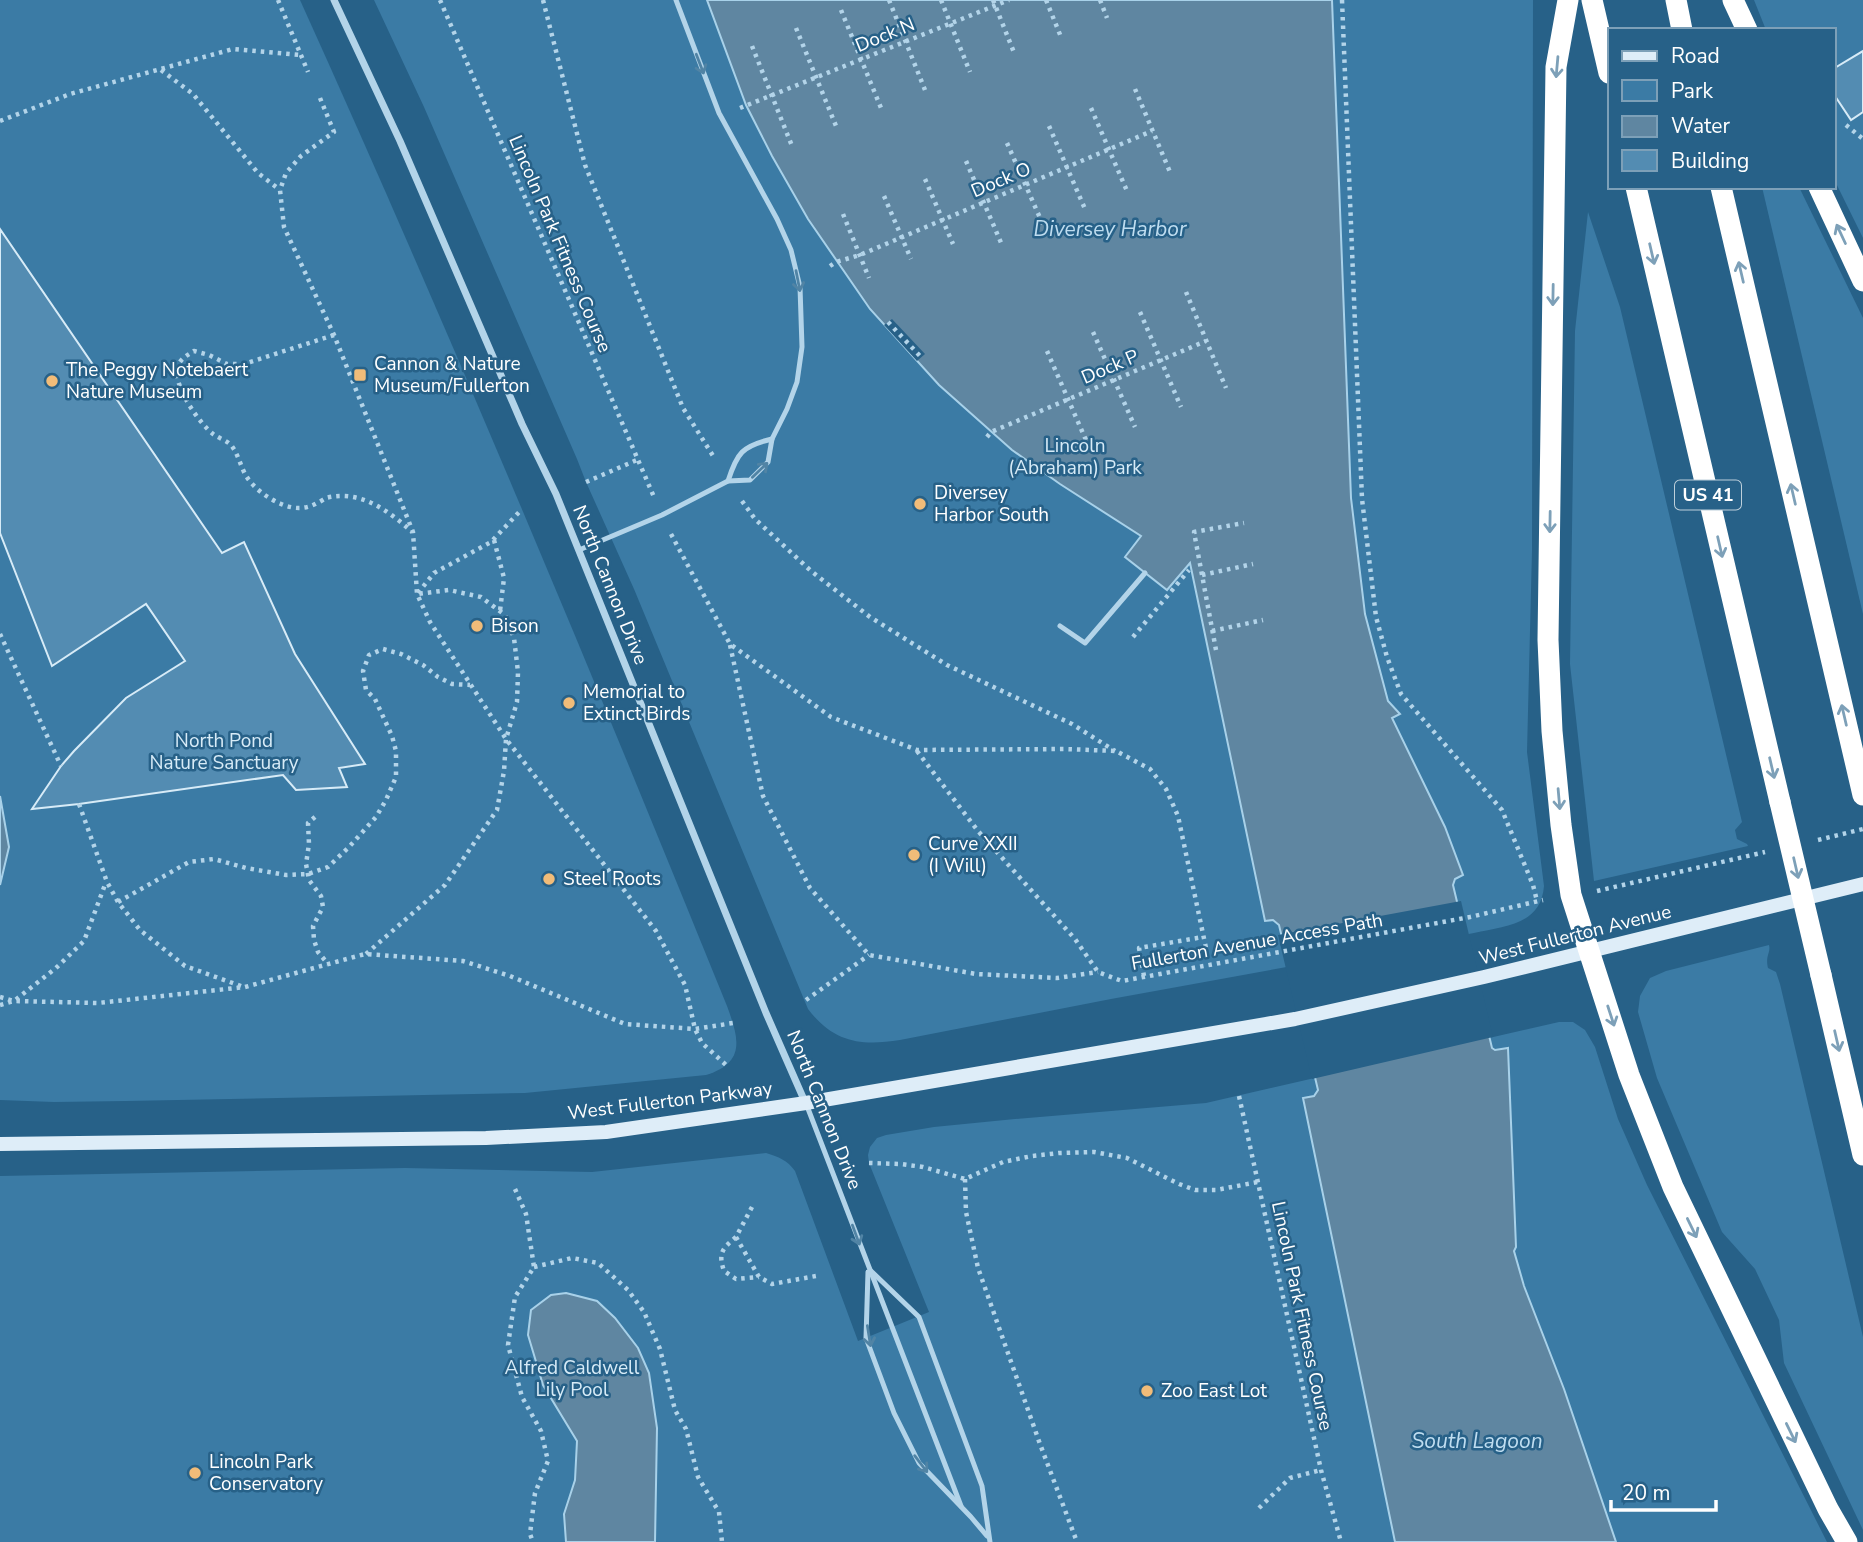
<svg xmlns="http://www.w3.org/2000/svg" width="1863" height="1542" viewBox="0 0 1863 1542" font-family="'Nunito Sans',sans-serif">
<style>
.green{fill:#3b7ba5}
.water{fill:#5f86a1;stroke:#a8d1e9;stroke-width:2}
.pier{fill:#276188}
.building{fill:#538cb2;stroke:#d7ebf7;stroke-width:2}
.lines{fill:none;stroke-linecap:round;stroke-linejoin:round}
.path{stroke:#b3d4e9;stroke-width:4.5;stroke-dasharray:3.5 5;stroke-linecap:butt}
.lane{stroke:#b3d4e9;stroke-width:5}
.street{stroke:#b3d4e9;stroke-width:7}
.secondary{stroke:#deedf8;stroke-width:14}
.highway{stroke:#fff;stroke-width:21}
.highway-bridge{stroke:#fff;stroke-width:21}
.oneway{stroke:#5184a5}
.oneway2{stroke:#7da0b8}
.poi-dot{fill:#f1bc79;stroke:#276188;stroke-width:2.5}
.labels{text-anchor:middle;dominant-baseline:central;stroke-width:5;stroke-linejoin:round;paint-order:stroke}
.shield{fill:#276188;stroke:#bed0db;stroke-width:2}
.shield-label{font-size:18px;font-weight:bold;fill:#fff}
.street-label{font-size:19px;fill:#fff;stroke:#276188}
.poi-label{font-size:19px;fill:#fff;stroke:#276188;text-anchor:start}
.park-label{font-size:19px;fill:#d7ebf7;stroke:#276188}
.water-label{font-size:21px;font-style:italic;fill:#bfddf0;stroke:#276188}
</style>
<rect width="100%" height="100%" fill="#276188"/>
<g class="green">
<path d="M0 0H300C450 332 590 668 727 1006 739 1039 746 1062 706 1075L525 1093 126 1101 54 1102 0 1100Z"/>
<path d="M374 0H1533L1532 550 1527 752 1544 886C1541 925 1505 926 1474 933L1111 999 900 1040C861 1046 834 1043 808 1009L634 589 586 482 577 459 424 107Z"/>
<path d="M1754 0H1863V238L1833 177V30H1766Z"/>
<path d="M1762 187H1799L1863 318V614Z"/>
<path d="M1588 212 1620 307 1742 822 1735 830 1737 839 1747 844 1748 846 1594 881 1570 664 1575 331Z"/>
<path d="M1769 945C1771 953 1765 955 1768 968L1776 972 1780 984 1863 1337V1530L1784 1363 1779 1320 1755 1269 1722 1232 1657 1078 1638 1012 1640 996 1650 978 1666 971Z"/>
<path d="M1559 1022H1573L1585 1030 1595 1047 1618 1119 1647 1185 1827 1542H0V1176L405 1168 592 1172 766 1153C779 1157 787 1160 795 1171L858 1341 929 1312 869 1163 868 1155 870 1147 877 1138 886 1135 934 1127 1015 1119 1206 1103Z"/>
</g>
<g class="water">
<path d="M707 0H1332L1351 498 1365 614 1388 701 1400 714 1392 718 1445 827 1463 875 1455 879 1453 885 1492 1048 1495 1050 1508 1048 1516 1247 1514 1251 1524 1286 1564 1389 1616 1542H1395L1303 1098 1314 1096 1318 1090 1279 925 1273 920 1265 921 1190 563 1167 590 1125 557 1141 536 1060 484 1012 450 939 385 870 309 808 219 772 156 746 105Z"/>
<path d="M0 796 9 847 0 885Z"/>
<path d="M566 1293 597 1301 615 1318 638 1348 649 1373 657 1428 655 1542H566L564 1514 575 1480 577 1441 543 1385 528 1335 531 1310 551 1295Z"/>
</g>
<g class="pier">
<path d="M892 319 925 354 917 361 884 325Z"/>
<path d="M1461 901 1493 1037 1312 1079 1278 935Z"/>
</g>
<g class="building">
<path d="M1863 51V112L1851 120 1833 93V69Z"/>
<path d="M0 229 222 553 244 542 295 654 365 764 339 768 347 787 296 790 283 775 79 804 32 809 61 766 74 751 126 698 185 661 146 604 52 666 0 533Z"/>
</g>
<g class="lines">
<g class="path">
<path d="M278 0 308 72"/>
<path d="M440 0 654 497"/>
<path d="M543 0 585 165 683 408 715 459"/>
<path d="M889 0 925 90"/>
<path d="M941 0 970 72"/>
<path d="M993 0 1015 55"/>
<path d="M1046 0 1061 37"/>
<path d="M1100 0 1107 18"/>
<path d="M1342 0 1362 499 1376 617 1387 657 1401 694 1502 810 1533 885 1537 901"/>
<path d="M841 10 881 108"/>
<path d="M796 28 836 126"/>
<path d="M752 46 792 146"/>
<path d="M161 70 193 94 258 173 280 190"/>
<path d="M1135 89 1170 172"/>
<path d="M320 98 334 132 301 156 286 173 280 190 284 227 334 335 413 532 417 594 430 622 506 739 656 931 685 985 695 1029 702 1043 726 1065"/>
<path d="M740 108 1009 0"/>
<path d="M1091 108 1127 191"/>
<path d="M0 121 70 94 233 49 301 55"/>
<path d="M1846 125 1863 139"/>
<path d="M1049 126 1085 209"/>
<path d="M1007 143 1044 227"/>
<path d="M966 161 1002 245"/>
<path d="M925 179 953 244"/>
<path d="M884 196 911 259"/>
<path d="M843 214 869 278"/>
<path d="M830 266 836 262 860 255 1152 131"/>
<path d="M1186 292 1226 388"/>
<path d="M1140 312 1181 407"/>
<path d="M888 322 921 357"/>
<path d="M1093 332 1135 427"/>
<path d="M334 335 244 364H227L209 355 194 351C186 356 178 360 177 370 175 388 199 423 213 434 218 438 226 440 231 445 238 454 240 464 245 474 252 487 267 498 281 504 293 509 305 510 317 503 320 502 324 499 326 498 360 489 389 511 412 532"/>
<path d="M1047 351 1089 447"/>
<path d="M987 437 991 432 1206 341"/>
<path d="M586 482 637 460"/>
<path d="M742 501 755 519 811 571 870 617 947 665 1072 724 1115 751"/>
<path d="M671 534 730 644 831 717 917 750 1065 749 1116 751 1150 769 1166 789 1178 816 1206 948"/>
<path d="M494 540 504 578 500 611"/>
<path d="M1202 575 1253 564"/>
<path d="M418 593 434 573 491 542 522 509"/>
<path d="M1212 631 1263 620"/>
<path d="M0 634 61 766"/>
<path d="M1133 637 1189 570"/>
<path d="M730 645 763 796 810 888 869 955 976 974 1057 978 1098 972"/>
<path d="M1216 650 1194 532 1244 523"/>
<path d="M917 751 978 831 1075 939 1098 972 1122 981 1470 917 1543 900"/>
<path d="M79 804 107 882 118 902 140 930 185 966 241 986"/>
<path d="M315 817 308 823 309 844 306 864 309 880 321 896 323 907 313 926 314 940 318 952 328 964"/>
<path d="M1818 840 1863 829"/>
<path d="M1597 891 1765 852"/>
<path d="M118 902 189 862 214 859 246 868 286 875 308 874 328 867 349 847 376 817 386 800 396 777V751L392 736 375 699 366 690 363 671 369 655 383 649 401 654 423 665 438 677 452 684 470 685"/>
<path d="M366 954 445 885 497 810 504 771 506 739 517 702 518 672 514 638 505 615 481 597 449 590 417 594"/>
<path d="M1144 976 1139 948 1203 937"/>
<path d="M0 997 14 1001 98 1003 245 987 365 954 463 961 510 976 625 1024 695 1029 733 1023"/>
<path d="M806 1000 869 955"/>
<path d="M0 1005 14 1001 56 968 84 941 106 882"/>
<path d="M1239 1096 1321 1470 1341 1542"/>
<path d="M869 1163 901 1164 923 1167 965 1179 1003 1162 1032 1156 1059 1153 1094 1152 1127 1158 1179 1184 1195 1190H1216L1258 1182"/>
<path d="M965 1179 966 1212 978 1268 1040 1444 1077 1542"/>
<path d="M515 1189 526 1214 534 1267 515 1297 508 1345 522 1397 541 1431 548 1461 535 1493 530 1534 533 1542"/>
<path d="M752 1207 736 1237 759 1277 772 1284 816 1276"/>
<path d="M736 1237C722 1249 718 1253 724 1271L736 1279 759 1277"/>
<path d="M534 1267 572 1258 598 1263 628 1290 644 1312 660 1349 675 1410 686 1429 698 1477 719 1512 722 1542"/>
<path d="M1259 1508 1290 1478 1321 1470"/>
</g>
<g class="lane">
<path d="M728 481C737 453 742 446 772 439"/>
<path d="M579 550 662 515 728 481 750 480 768 462 772 439 787 409 797 382 802 347 800 287 791 250 777 219 719 113 676 0"/>
<path d="M1060 626 1085 643 1145 573"/>
<path d="M807 1106 961 1506"/>
<path d="M871 1271 919 1317 982 1486 990 1542"/>
<path d="M868 1272 866 1338 894 1413 919 1463 971 1517 987 1536"/>
</g>
<path class="street" d="M334 0 400 141 522 424 556 494 766 1013 805 1102"/>
<path class="secondary" d="M0 1144 486 1138 606 1132 806 1103 1295 1019 1484 977 1863 884"/>
<g class="highway">
<path d="M1568 0 1556 67 1548 640 1552 731 1561 825 1571 895 1589 951 1629 1075 1673 1187 1828 1509 1847 1542"/>
<path d="M1592 0 1609 73"/>
<path d="M1676 0 1682 30"/>
<path d="M1733 0 1747 30"/>
<path d="M1636 187 1780 802"/>
<path d="M1721 187 1863 795"/>
<path d="M1819 187 1863 281"/>
<path d="M1821 975 1863 1155"/>
</g>
<path class="highway-bridge" d="M1780 802 1821 975"/>
</g>
<defs><path id="oneway-shaft" d="M-6 0H5M1.5-3L5.5 0L1.5 3" fill="none" stroke-width="1.6" stroke-linecap="round" stroke-linejoin="round" transform="scale(1.75)"/></defs>
<g class="oneway">
<use href="#oneway-shaft" transform="translate(700 64) rotate(69)"/>
<use href="#oneway-shaft" transform="translate(798 281) rotate(79)"/>
<use href="#oneway-shaft" transform="translate(760 470) rotate(-44)"/>
<use href="#oneway-shaft" transform="translate(856 1235) rotate(70)"/>
<use href="#oneway-shaft" transform="translate(869 1336) rotate(81)"/>
<use href="#oneway-shaft" transform="translate(921 1464) rotate(53)"/>
</g>
<g class="oneway2">
<use href="#oneway-shaft" transform="translate(1557 67) rotate(95)"/>
<use href="#oneway-shaft" transform="translate(1841 234) rotate(-115)"/>
<use href="#oneway-shaft" transform="translate(1652 254) rotate(77)"/>
<use href="#oneway-shaft" transform="translate(1741 272) rotate(-103)"/>
<use href="#oneway-shaft" transform="translate(1553 295) rotate(91)"/>
<use href="#oneway-shaft" transform="translate(1793 494) rotate(-103)"/>
<use href="#oneway-shaft" transform="translate(1550 522) rotate(91)"/>
<use href="#oneway-shaft" transform="translate(1720 547) rotate(77)"/>
<use href="#oneway-shaft" transform="translate(1844 715) rotate(-103)"/>
<use href="#oneway-shaft" transform="translate(1772 768) rotate(77)"/>
<use href="#oneway-shaft" transform="translate(1559 799) rotate(85)"/>
<use href="#oneway-shaft" transform="translate(1796 868) rotate(77)"/>
<use href="#oneway-shaft" transform="translate(1611 1016) rotate(72)"/>
<use href="#oneway-shaft" transform="translate(1837 1041) rotate(77)"/>
<use href="#oneway-shaft" transform="translate(1692 1228) rotate(64)"/>
<use href="#oneway-shaft" transform="translate(1791 1433) rotate(64)"/>
</g>
<g class="poi-dot">
<rect x="353" y="368" width="14" height="14" rx="3.5"/>
<circle cx="52" cy="381" r="7"/>
<circle cx="920" cy="504" r="7"/>
<circle cx="477" cy="626" r="7"/>
<circle cx="569" cy="703" r="7"/>
<circle cx="914" cy="855" r="7"/>
<circle cx="549" cy="879" r="7"/>
<circle cx="1147" cy="1391" r="7"/>
<circle cx="195" cy="1473" r="7"/>
</g>
<g class="labels">
<rect class="shield" x="1675" y="480.5" width="66" height="29" rx="5"/>
<g class="shield-label">
<text x="1708" y="495">US 41</text>
</g>
<g class="street-label">
<text transform="translate(885 35) rotate(-22)">Dock N</text>
<text transform="translate(1001 180) rotate(-23)">Dock O</text>
<text transform="translate(560 244) rotate(67)">Lincoln Park Fitness Course</text>
<text transform="translate(1110 367) rotate(-23)">Dock P</text>
<text transform="translate(610 585) rotate(68)">North Cannon Drive</text>
<text transform="translate(1575 935) rotate(-14)">West Fullerton Avenue</text>
<text transform="translate(1257 942) rotate(-10)">Fullerton Avenue Access Path</text>
<text transform="translate(670 1101) rotate(-7)">West Fullerton Parkway</text>
<text transform="translate(824 1110) rotate(68)">North Cannon Drive</text>
<text transform="translate(1302 1316) rotate(78)">Lincoln Park Fitness Course</text>
</g>
<g class="poi-label">
<text x="374" y="364">Cannon &amp; Nature<tspan x="374" dy="22">Museum/Fullerton</tspan></text>
<text x="66" y="370">The Peggy Notebaert<tspan x="66" dy="22">Nature Museum</tspan></text>
<text x="934" y="493">Diversey<tspan x="934" dy="22">Harbor South</tspan></text>
<text x="491" y="626">Bison</text>
<text x="583" y="692">Memorial to<tspan x="583" dy="22">Extinct Birds</tspan></text>
<text x="928" y="844">Curve XXII<tspan x="928" dy="22">(I Will)</tspan></text>
<text x="563" y="879">Steel Roots</text>
<text x="1161" y="1391">Zoo East Lot</text>
<text x="209" y="1462">Lincoln Park<tspan x="209" dy="22">Conservatory</tspan></text>
</g>
<g class="park-label">
<text x="1075" y="446">Lincoln<tspan x="1075" dy="22">(Abraham) Park</tspan></text>
<text x="224" y="741">North Pond<tspan x="224" dy="22">Nature Sanctuary</tspan></text>
<text x="572" y="1368">Alfred Caldwell<tspan x="572" dy="22">Lily Pool</tspan></text>
</g>
<g class="water-label">
<text x="1110" y="229">Diversey Harbor</text>
<text x="1477" y="1441">South Lagoon</text>
</g>
</g>
<rect x="1608" y="28" width="228" height="161" fill="#276188" stroke="#7da0b8" stroke-width="2"/>
<rect x="1622" y="51" width="35" height="10" fill="#deedf8" stroke="#7da0b8" stroke-width="2"/>
<text x="1671" y="63" font-size="21" fill="#ffffff">Road</text>
<rect x="1622" y="80" width="35" height="21" fill="#3b7ba5" stroke="#7da0b8" stroke-width="2"/>
<text x="1671" y="98" font-size="21" fill="#ffffff">Park</text>
<rect x="1622" y="116" width="35" height="21" fill="#5f86a1" stroke="#7da0b8" stroke-width="2"/>
<text x="1671" y="133" font-size="21" fill="#ffffff">Water</text>
<rect x="1622" y="150" width="35" height="21" fill="#538cb2" stroke="#7da0b8" stroke-width="2"/>
<text x="1671" y="168" font-size="21" fill="#ffffff">Building</text>
<path d="M1611 1500v10h105v-10" fill="none" stroke="#ffffff" stroke-width="3.5"/>
<text x="1622" y="1500" font-size="21" fill="#ffffff" stroke="#276188" stroke-width="5" paint-order="stroke">20 m</text>
</svg>
